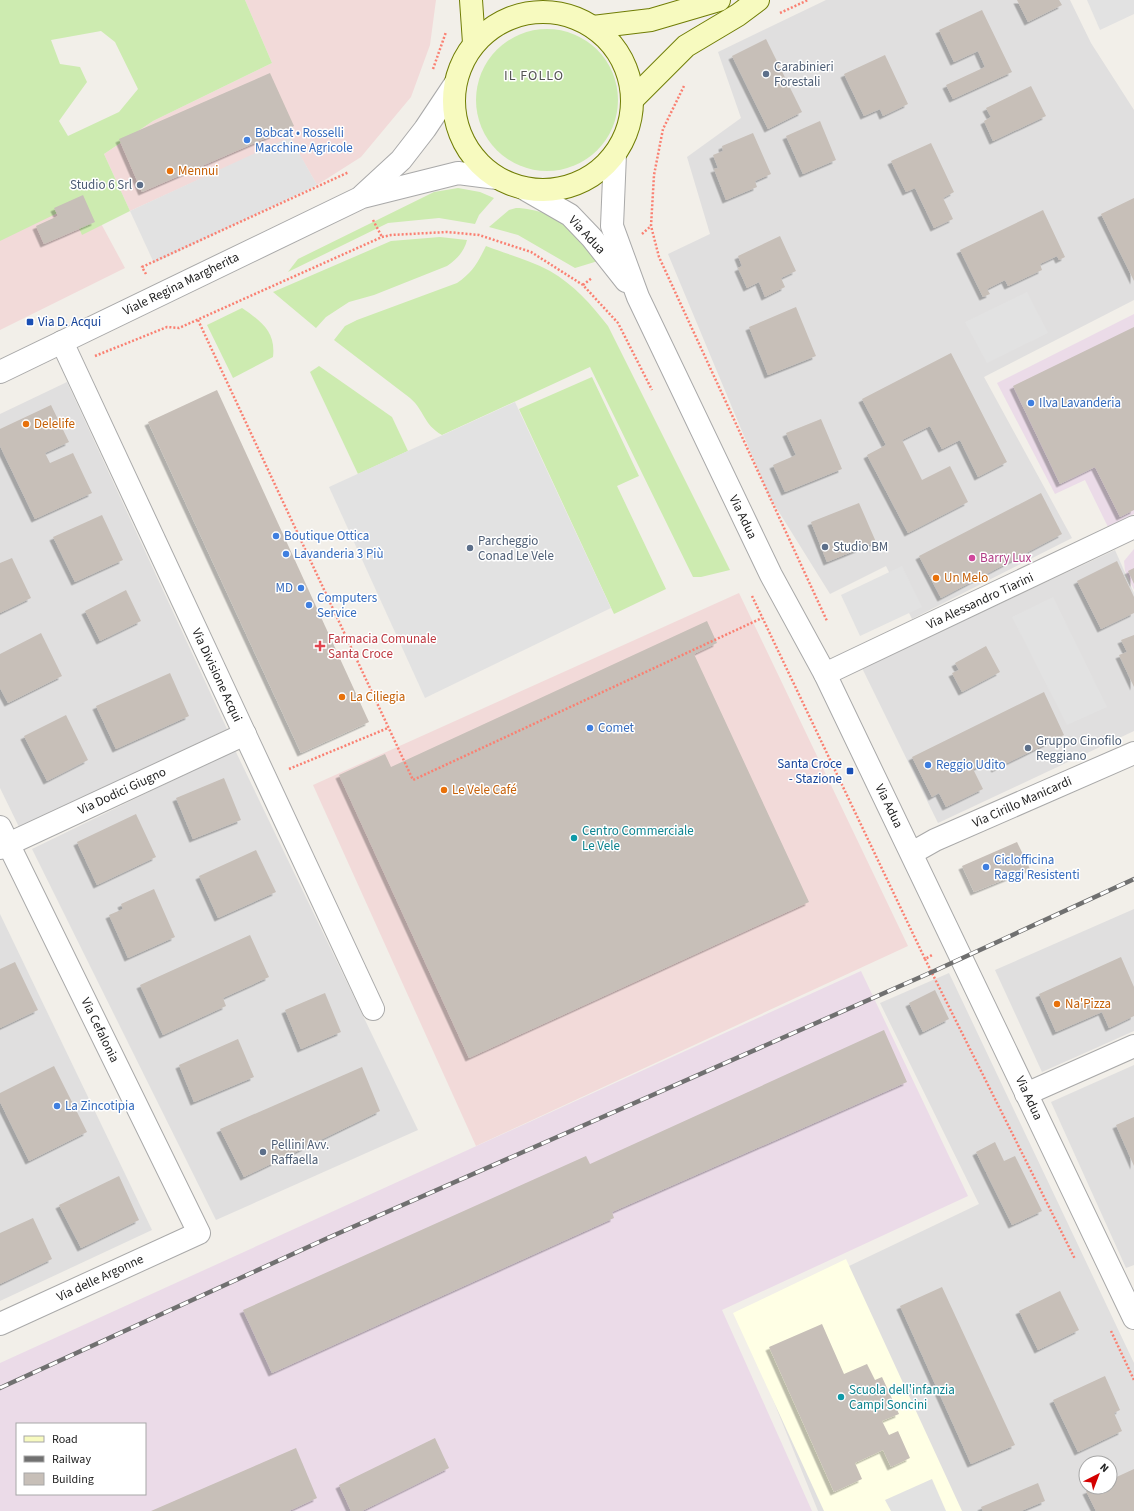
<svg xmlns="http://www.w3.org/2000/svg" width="1134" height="1511" viewBox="0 0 1134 1511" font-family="'Source Sans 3',sans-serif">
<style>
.residential{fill:#e0dfdf;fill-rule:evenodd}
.commercial{fill:#f2dad9}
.industrial{fill:#ebdbe8;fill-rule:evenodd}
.education{fill:#ffffe5}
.grass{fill:#cdebb0;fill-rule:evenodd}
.parking{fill:#e2e2e2}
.building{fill:#c7bfb8;filter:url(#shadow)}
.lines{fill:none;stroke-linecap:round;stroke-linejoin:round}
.minor-casing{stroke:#a9a9a9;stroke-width:24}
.tertiary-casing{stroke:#a9a9a9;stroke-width:24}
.secondary-casing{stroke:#707d05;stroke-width:24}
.path{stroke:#fa8072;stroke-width:2.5;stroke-dasharray:2 2;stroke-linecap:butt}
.minor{stroke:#fff;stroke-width:22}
.tertiary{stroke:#fff;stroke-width:22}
.secondary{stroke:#f7fabf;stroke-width:22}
.rail-casing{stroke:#707070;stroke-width:4.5}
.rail{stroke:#fff;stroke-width:3;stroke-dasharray:9;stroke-linecap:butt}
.service-dot{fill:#5c6f8a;stroke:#fff;stroke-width:1.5}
.shop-dot{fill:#3f7fe0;stroke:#fff;stroke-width:1.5}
.food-dot{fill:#e8710a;stroke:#fff;stroke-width:1.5}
.transit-dot{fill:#1a4fb4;stroke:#fff;stroke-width:1.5}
.hotel-dot{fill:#d1479c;stroke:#fff;stroke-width:1.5}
.health-dot{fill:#e0444e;stroke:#fff;stroke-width:1.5}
.culture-dot{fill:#0f9aa8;stroke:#fff;stroke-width:1.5}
.labels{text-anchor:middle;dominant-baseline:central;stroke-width:3;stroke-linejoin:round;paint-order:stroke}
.service-label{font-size:13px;fill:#4e5e75;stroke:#fff;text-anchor:start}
.shop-label{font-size:13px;fill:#366cbe;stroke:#fff;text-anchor:start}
.food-label{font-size:13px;fill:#c56008;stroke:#fff;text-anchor:start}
.street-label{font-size:13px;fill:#222;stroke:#fff}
.transit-label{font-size:13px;fill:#164399;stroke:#fff;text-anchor:start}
.hotel-label{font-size:13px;fill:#b23c85;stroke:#fff;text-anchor:start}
.health-label{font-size:13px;fill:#be3a42;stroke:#fff;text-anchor:start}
.culture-label{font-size:13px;fill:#0d838f;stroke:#fff;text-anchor:start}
.neighbourhood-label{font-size:14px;letter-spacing:1px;fill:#555;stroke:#fff}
</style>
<defs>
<filter id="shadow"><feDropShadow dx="-3.5" dy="3.5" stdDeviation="0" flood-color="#0004"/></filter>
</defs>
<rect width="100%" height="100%" fill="#f2efe9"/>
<g class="residential">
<path d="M826 0H1070L1091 43 1134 110V300L984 377 1072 538 912 619 886 566 830 594 769 496 668 254 710 234 687 157 741 118 718 52Z"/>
<path d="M67 382 227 729 21 831 0 788V414Z"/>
<path d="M1115 550 1134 593V731L938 823 862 668Z"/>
<path d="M235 750 418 1130 216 1220 32 849Z"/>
<path d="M1134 909V1031L1042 1072 995 970Z"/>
<path d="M0 914 152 1230 0 1301Z"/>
<path d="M949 973 1134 1363V1511H818L740 1318 979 1204 880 1003ZM1086 1463H1110V1487H1086Z"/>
<path d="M1134 1065V1265L1126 1268 1051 1102Z"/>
</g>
<g class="commercial">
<path d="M245 0H436L430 45 411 97 361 157 317 185 290 138 130 211 104 154 153 121 272 63Z"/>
<path d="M77 179 125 268 0 330V221Z"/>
<path d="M739 593 908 946 476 1146 313 785Z"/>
</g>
<g class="industrial">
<path d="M1134 314V514L1108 527 1085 480 1055 494 997 383Z"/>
<path d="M1134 549V590L1125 571 1124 561Z"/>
<path d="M861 971 968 1196 722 1310 812 1511H0V1363ZM17 1424H145V1494H17Z"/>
</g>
<path class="education" d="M846 1259 962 1511H824L733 1313Z"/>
<g class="grass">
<path d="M0 0H245L272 63 153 121 104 154 130 211 82 235 70 207 0 241ZM101 31 115 42 138 89 119 112 68 136 59 121 87 82 80 67 60 64 51 40Z"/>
<circle cx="547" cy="100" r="71"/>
<path d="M458 188 480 192 494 198 479 215 475 224 439 218 388 223 288 272 298 259 434 192Z"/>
<path d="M516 208C535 208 559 217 574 231 582 240 590 251 598 261L575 268 518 235 489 227 509 210Z"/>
<path d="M440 237 467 240C464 252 457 259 447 266L374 295 349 302 326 317 316 328 273 292 391 241Z"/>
<path d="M486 246C506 254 530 260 550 271 573 284 592 305 608 326L730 570 701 577H693L590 367 442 435C423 424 425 411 410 398L334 340 345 326 357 320 457 283C473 272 477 264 486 246Z"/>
<path d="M242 308C261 321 276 332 273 357L233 378 207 325Z"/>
<path d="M319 366 392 417 408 451 358 474 310 372Z"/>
<path d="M592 377 639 476 617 486 666 589 614 614 519 409Z"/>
</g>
<g class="parking">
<path d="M1087 0H1134V14L1100 30Z"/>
<path d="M290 137 317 185 154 263 130 211Z"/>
<path d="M1027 292 1048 333 987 363 965 322Z"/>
<path d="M515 402 611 608 425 698 329 487Z"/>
<path d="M902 566 922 607 860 636 841 595Z"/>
<path d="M1053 597 1107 707 1067 725 1012 617Z"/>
<path d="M932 1479 946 1511H891L885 1500Z"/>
</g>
<g class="building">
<path d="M1017 0H1059L1062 5 1028 22Z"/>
<path d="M982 10 1012 72 953 99 946 85 985 67 978 51 954 62 939 30Z"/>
<path d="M766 39 802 112 768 129 732 56Z"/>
<path d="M885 55 908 104 883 116 880 109 864 116 844 74Z"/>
<path d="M270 73 294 126 142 192 119 139Z"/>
<path d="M1031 86 1046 116 993 141 984 121 991 117 986 108Z"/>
<path d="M820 121 836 160 803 174 786 136Z"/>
<path d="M753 133 771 174 755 181 757 187 726 200 714 169 718 168 713 155 723 151 722 146Z"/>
<path d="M931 143 954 192 943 198 953 219 934 228 915 188 906 192 891 161Z"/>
<path d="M83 195 95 222 44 244 36 226 58 216 54 208Z"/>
<path d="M1134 198V281L1101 214Z"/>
<path d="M1043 210 1065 257 1059 260 1057 256 1040 264 1042 270 1008 286 1005 280 987 289 990 294 983 297 960 250Z"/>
<path d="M780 236 796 271 781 278 785 287 765 297 759 282 747 288 738 268 742 266 738 256Z"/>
<path d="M796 307 816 356 768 375 749 327Z"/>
<path d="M1134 327V510L1120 517 1095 467 1060 484 1013 386Z"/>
<path d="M951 353 1007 462 978 477 960 440 942 449 930 426 902 440 922 480 950 466 968 502 908 533 867 455 886 445 862 399Z"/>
<path d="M217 390 369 722 301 753 148 422Z"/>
<path d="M51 405 69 442 45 453 50 463 73 453 92 493 35 519 0 446V429Z"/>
<path d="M821 419 842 469 785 492 773 465 796 455 786 433Z"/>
<path d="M1041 493 1062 534 941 598 919 556Z"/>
<path d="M859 503 876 542 827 562 811 522Z"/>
<path d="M102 515 123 560 75 582 53 537Z"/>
<path d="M12 558 31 598 0 613V563Z"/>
<path d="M1117 561 1134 597V613L1101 629 1077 581Z"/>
<path d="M1134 568V584L1128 571Z"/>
<path d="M126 590 141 621 100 641 85 611Z"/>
<path d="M707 621 717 643 694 654 809 902 469 1058 339 775 385 754 391 767Z"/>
<path d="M41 633 62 676 8 703 0 688V654Z"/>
<path d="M1134 635V687L1119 655 1127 652 1121 640Z"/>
<path d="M986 646 1000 672 962 692 952 673 959 670 955 663Z"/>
<path d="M170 673 189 716 116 749 96 706Z"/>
<path d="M1044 692 1064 735 995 769 991 761 973 769 983 789 946 807 939 793 932 797 912 757Z"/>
<path d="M66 715 88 760 47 781 24 736Z"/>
<path d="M224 778 241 820 193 839 176 798Z"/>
<path d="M136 814 156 857 97 885 77 842Z"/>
<path d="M1017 842 1030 869 974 892 962 866Z"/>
<path d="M256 850 276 892 218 918 199 876Z"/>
<path d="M154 889 175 937 128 958 109 915 123 909 121 904Z"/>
<path d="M250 935 269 977 223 998 226 1006 163 1035 140 985Z"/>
<path d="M1121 957 1134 987V1016L1109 1028 1102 1012 1056 1032 1039 994Z"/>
<path d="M15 962 38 1010 0 1028V969Z"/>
<path d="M935 990 949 1019 923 1032 909 1003Z"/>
<path d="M325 993 341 1032 301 1049 285 1010Z"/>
<path d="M884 1030 907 1082 612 1212 614 1218 272 1373 243 1310 586 1156 590 1164Z"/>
<path d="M238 1039 254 1077 194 1102 179 1065Z"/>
<path d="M54 1066 87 1132 29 1161 0 1102V1093Z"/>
<path d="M362 1067 380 1111 244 1177 220 1129Z"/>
<path d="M1134 1117V1166L1116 1125Z"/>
<path d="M995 1142 1004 1161 1015 1156 1042 1211 1012 1225 976 1152Z"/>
<path d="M119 1176 139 1220 81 1248 59 1205Z"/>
<path d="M33 1218 52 1259 0 1284V1233Z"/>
<path d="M942 1287 1015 1445 971 1464 900 1306Z"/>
<path d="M1060 1291 1079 1330 1038 1350 1019 1311Z"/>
<path d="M822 1324 844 1374 867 1364 875 1380 882 1377 899 1414 882 1421 889 1435 898 1431 910 1458 891 1467 883 1450 855 1463 862 1479 834 1492 769 1347Z"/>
<path d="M1105 1376 1120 1410 1114 1413 1122 1431 1078 1452 1053 1400Z"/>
<path d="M435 1438 449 1468 362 1511H351L339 1485Z"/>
<path d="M296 1448 317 1498 289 1511H151Z"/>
<path d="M1134 1469V1511H1096L1086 1491 1096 1487H1110V1480Z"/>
<path d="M1038 1483 1045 1501 1021 1511H983L981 1507Z"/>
</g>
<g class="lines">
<defs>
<g id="minor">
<path d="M615 154 612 226 638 297 771 575 825 674 1134 1318"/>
<path d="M523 188 570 215 592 238 626 281"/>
<path d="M62 342 373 1009"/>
<path d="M825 674 1134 527"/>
<path d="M0 827 199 1233 0 1324"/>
<path d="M0 848 245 734"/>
<path d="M912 853 935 840 1134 753"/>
<path d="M1026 1094 1134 1046"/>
</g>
<g id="tertiary">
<path d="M363 195 401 160 425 129 455 84"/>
<path d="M0 372 362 197 458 173 497 178"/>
</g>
<g id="secondary">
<path d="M471 0 474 43"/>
<circle cx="543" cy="101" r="89"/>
<path d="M593 27 651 20 719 0"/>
<path d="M632 100 686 46 738 15 758 0"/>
</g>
</defs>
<use href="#minor" class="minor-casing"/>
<use href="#tertiary" class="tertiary-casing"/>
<use href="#secondary" class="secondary-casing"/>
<g class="path">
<path d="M780 13 808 0"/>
<path d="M433 69 446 32"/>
<path d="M684 86 663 129 654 175 651 226 659 257 827 621"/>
<path d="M373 220 382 237"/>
<path d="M642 234 651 226"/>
<path d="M146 274 142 267 349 172"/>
<path d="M583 285 592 278"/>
<path d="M198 320 413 780 762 618"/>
<path d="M95 356 167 327 179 328 382 237 391 235 447 232 479 235 531 252 583 285 618 323 652 390"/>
<path d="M752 596 925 959 932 955"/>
<path d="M289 769 388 728"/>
<path d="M925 959 1075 1259"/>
<path d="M1111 1331 1134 1380"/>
</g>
<use href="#minor" class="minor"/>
<use href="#tertiary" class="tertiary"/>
<use href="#secondary" class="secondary"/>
<defs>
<path id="rail" d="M0 1388 330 1237 932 972 1134 879"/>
</defs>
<use href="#rail" class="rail-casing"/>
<use href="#rail" class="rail"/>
</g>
<g class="service-dot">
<circle cx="766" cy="74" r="4"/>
<circle cx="140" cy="185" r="4"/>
<circle cx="825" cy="547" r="4"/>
<circle cx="470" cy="548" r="4"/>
<circle cx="1028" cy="748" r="4"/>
<circle cx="263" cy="1152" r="4"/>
</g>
<g class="shop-dot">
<circle cx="247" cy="140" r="4"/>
<circle cx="1031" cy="403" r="4"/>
<circle cx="276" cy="536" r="4"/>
<circle cx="286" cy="554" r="4"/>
<circle cx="301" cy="588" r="4"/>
<circle cx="309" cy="605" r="4"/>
<circle cx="590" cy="728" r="4"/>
<circle cx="928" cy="765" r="4"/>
<circle cx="986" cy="867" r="4"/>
<circle cx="57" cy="1106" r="4"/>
</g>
<g class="food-dot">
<circle cx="170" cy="171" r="4"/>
<circle cx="26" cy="424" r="4"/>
<circle cx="936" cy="578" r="4"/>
<circle cx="342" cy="697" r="4"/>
<circle cx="444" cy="790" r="4"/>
<circle cx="1057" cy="1004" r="4"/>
</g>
<g class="transit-dot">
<rect x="26" y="318" width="8" height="8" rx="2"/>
<rect x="846" y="767" width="8" height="8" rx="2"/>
</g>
<circle class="hotel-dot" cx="972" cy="558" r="4"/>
<path class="health-dot" d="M318 640h4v4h4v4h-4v4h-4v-4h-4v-4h4z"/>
<g class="culture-dot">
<circle cx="574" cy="838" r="4"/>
<circle cx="841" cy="1397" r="4"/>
</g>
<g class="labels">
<g class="service-label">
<text x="774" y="67">Carabinieri<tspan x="774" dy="15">Forestali</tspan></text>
<text x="132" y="185" text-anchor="end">Studio 6 Srl</text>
<text x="478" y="541">Parcheggio<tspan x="478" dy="15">Conad Le Vele</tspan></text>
<text x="833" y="547">Studio BM</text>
<text x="1036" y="741">Gruppo Cinofilo<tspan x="1036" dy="15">Reggiano</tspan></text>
<text x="271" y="1145">Pellini Avv.<tspan x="271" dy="15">Raffaella</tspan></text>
</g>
<g class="shop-label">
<text x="255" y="133">Bobcat • Rosselli<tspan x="255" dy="15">Macchine Agricole</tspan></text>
<text x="1039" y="403">Ilva Lavanderia</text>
<text x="284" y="536">Boutique Ottica</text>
<text x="294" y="554">Lavanderia 3 Più</text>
<text x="293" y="588" text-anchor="end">MD</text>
<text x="317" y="598">Computers<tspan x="317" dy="15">Service</tspan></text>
<text x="598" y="728">Comet</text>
<text x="936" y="765">Reggio Udito</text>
<text x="994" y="860">Ciclofficina<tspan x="994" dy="15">Raggi Resistenti</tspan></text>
<text x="65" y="1106">La Zincotipia</text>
</g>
<g class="food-label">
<text x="178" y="171">Mennui</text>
<text x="34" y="424">Delelife</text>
<text x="944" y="578">Un Melo</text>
<text x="350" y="697">La Ciliegia</text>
<text x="452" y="790">Le Vele Café</text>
<text x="1065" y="1004">Na'Pizza</text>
</g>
<g class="street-label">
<text transform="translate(587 235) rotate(47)">Via Adua</text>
<text transform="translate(181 284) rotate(-26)">Viale Regina Margherita</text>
<text transform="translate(743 517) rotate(64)">Via Adua</text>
<text transform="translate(980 601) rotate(-25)">Via Alessandro Tiarini</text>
<text transform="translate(217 675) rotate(65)">Via Divisione Acqui</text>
<text transform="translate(122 791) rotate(-25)">Via Dodici Giugno</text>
<text transform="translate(1022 802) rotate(-24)">Via Cirillo Manicardi</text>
<text transform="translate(889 806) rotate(64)">Via Adua</text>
<text transform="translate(100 1030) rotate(64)">Via Cefalonia</text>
<text transform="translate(1029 1098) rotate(65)">Via Adua</text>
<text transform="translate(100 1278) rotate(-25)">Via delle Argonne</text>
</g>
<g class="transit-label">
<text x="38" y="322">Via D. Acqui</text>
<text x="842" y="764" text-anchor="end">Santa Croce<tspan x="842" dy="15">- Stazione</tspan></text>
</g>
<g class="hotel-label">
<text x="980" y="558">Barry Lux</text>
</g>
<g class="health-label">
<text x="328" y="639">Farmacia Comunale<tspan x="328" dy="15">Santa Croce</tspan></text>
</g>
<g class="culture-label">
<text x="582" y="831">Centro Commerciale<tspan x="582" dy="15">Le Vele</tspan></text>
<text x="849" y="1390">Scuola dell'infanzia<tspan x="849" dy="15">Campi Soncini</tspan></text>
</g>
<g class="neighbourhood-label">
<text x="534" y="76">IL FOLLO</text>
</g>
</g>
<rect x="16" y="1423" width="130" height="72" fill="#ffffff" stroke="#a7a7a7"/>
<rect x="24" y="1436" width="20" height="6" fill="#f7fabf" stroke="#a7a7a7"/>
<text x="52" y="1443" font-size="12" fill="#222222">Road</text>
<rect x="24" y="1456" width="20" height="6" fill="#707070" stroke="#a7a7a7"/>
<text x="52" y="1463" font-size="12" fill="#222222">Railway</text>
<rect x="24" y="1473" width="20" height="12" fill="#c7bfb8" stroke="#a7a7a7"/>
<text x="52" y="1483" font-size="12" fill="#222222">Building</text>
<g transform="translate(1098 1475) rotate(42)"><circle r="19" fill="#ffffff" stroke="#a7a7a7"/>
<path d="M0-3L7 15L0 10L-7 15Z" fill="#d40000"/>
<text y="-6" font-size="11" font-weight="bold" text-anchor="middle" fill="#222222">N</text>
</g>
</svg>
